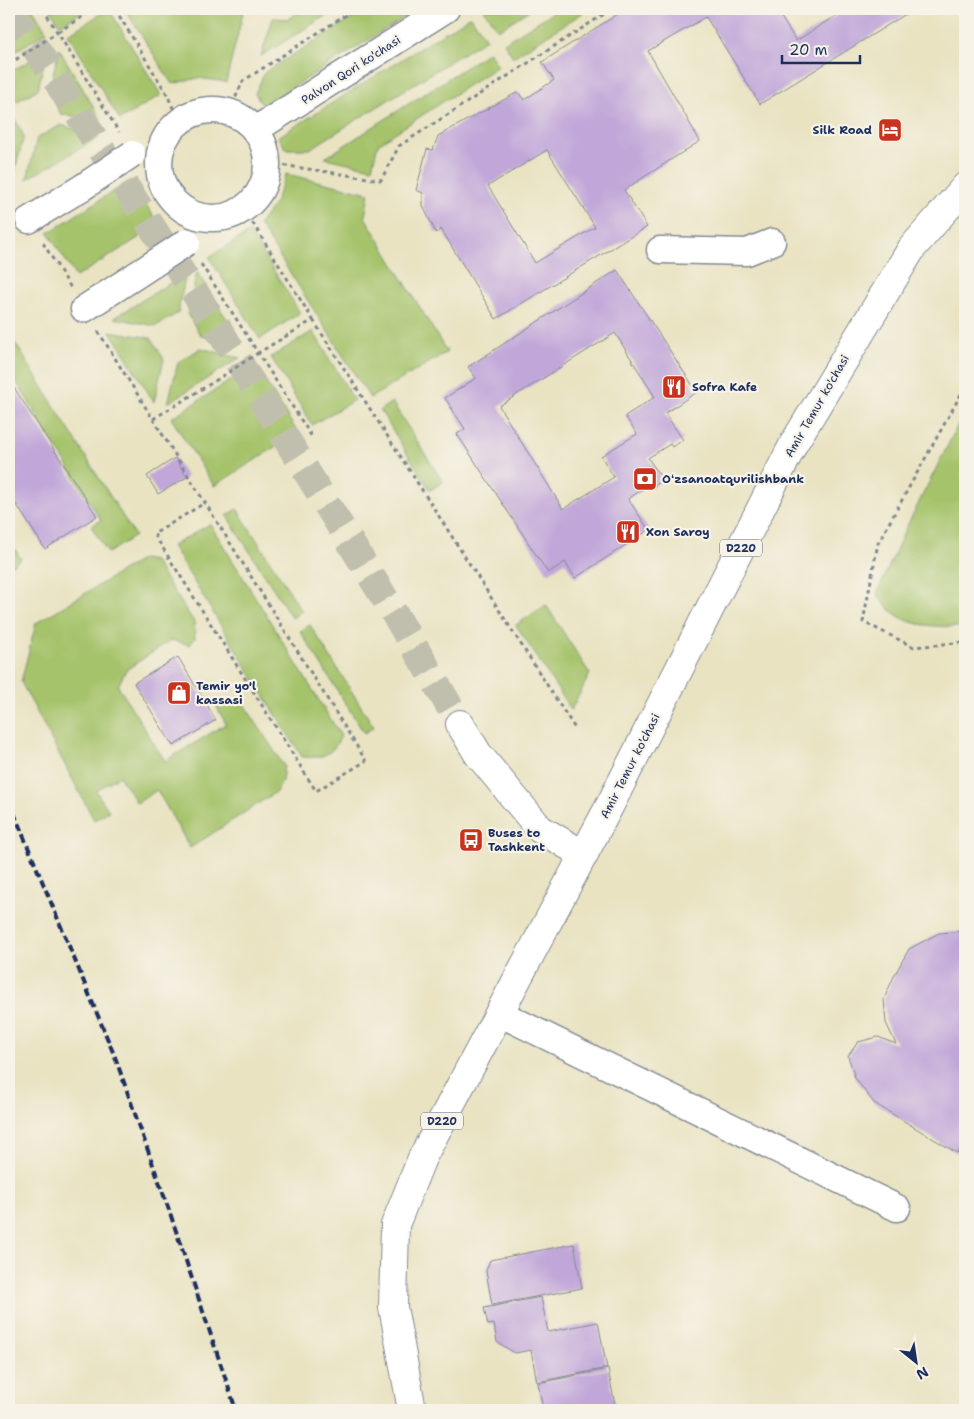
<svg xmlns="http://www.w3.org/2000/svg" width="974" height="1419" viewBox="0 0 974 1419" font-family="'Shantell Sans',sans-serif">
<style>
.green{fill:#a5c36b;stroke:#607964}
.building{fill:#c1a7d9;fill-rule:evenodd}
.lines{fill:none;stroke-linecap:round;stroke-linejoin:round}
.major-tunnel{stroke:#c0bfae;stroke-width:28;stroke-dasharray:28 14;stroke-linecap:butt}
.minor-casing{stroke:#828990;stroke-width:29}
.major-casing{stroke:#828990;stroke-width:30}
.path{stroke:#828990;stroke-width:3;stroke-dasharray:4 4;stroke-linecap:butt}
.minor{stroke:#fff;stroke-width:26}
.major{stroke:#fff;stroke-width:28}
.rail{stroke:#1b2f5e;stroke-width:4;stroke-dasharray:8 4;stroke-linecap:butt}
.minor-bridge-casing{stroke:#828990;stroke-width:29;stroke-linecap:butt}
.path-bridge{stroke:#828990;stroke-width:3;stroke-dasharray:4 4;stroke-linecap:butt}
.minor-bridge{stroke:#fff;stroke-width:26}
.labels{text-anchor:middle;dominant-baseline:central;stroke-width:4.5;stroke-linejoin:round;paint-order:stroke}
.shield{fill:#f7f3e8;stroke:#5d6a87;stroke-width:1}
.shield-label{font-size:11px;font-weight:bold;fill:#1b2f5e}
.street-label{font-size:12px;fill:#1b2f5e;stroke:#f7f3e8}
.poi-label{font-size:12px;font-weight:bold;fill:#1b2f5e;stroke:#f7f3e8;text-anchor:start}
</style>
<rect width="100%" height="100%" fill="#f7f3e8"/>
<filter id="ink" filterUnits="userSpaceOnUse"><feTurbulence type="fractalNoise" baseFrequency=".02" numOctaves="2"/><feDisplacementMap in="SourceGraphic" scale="10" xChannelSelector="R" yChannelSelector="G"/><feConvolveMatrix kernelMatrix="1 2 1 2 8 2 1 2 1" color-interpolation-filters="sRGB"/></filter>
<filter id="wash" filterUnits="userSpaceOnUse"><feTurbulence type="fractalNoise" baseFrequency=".0096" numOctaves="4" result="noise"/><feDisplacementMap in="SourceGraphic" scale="20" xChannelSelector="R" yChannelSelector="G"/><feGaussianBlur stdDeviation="1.12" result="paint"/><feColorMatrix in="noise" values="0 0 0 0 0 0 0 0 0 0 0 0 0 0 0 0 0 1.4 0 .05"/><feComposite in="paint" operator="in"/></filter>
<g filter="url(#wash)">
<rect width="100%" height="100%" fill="#e9e3c2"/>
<g class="green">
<path d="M9 9H33L47 32 9 55Z"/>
<path d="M50 9H87L60 25Z"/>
<path d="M109 9 161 95 120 120 68 34Z"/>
<path d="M125 9H244L226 82 198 78 172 84Z"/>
<path d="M304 9H337L261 56 273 18 288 19Z"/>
<path d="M367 9H418L263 106 255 93 265 72Z"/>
<path d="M487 9H531L498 30 484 10Z"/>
<path d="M558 9H589L513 57 504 43Z"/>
<path d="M471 16 486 39 310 149H286L278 137Z"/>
<path d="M59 49 102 121 61 114 49 92Z"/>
<path d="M47 50 38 89 16 102 9 101V73Z"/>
<path d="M489 52 498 66 378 144 372 168 325 158Z"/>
<path d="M9 114H12L24 136 13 178 9 171Z"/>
<path d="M61 125 100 137 27 179 37 138Z"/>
<path d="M286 174 369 193 365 217 447 352 370 398 259 224 275 203Z"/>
<path d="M131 180 159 225 76 277 48 233Z"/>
<path d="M250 232 300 313 260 339 209 257Z"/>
<path d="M197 272 242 343 201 336 188 315Z"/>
<path d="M186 273 178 313 156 326 114 318Z"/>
<path d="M110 331 151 338 164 359 154 402Z"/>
<path d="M313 331 354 400 312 425 271 357Z"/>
<path d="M9 333 135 536 108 553 91 526 101 520 9 370Z"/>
<path d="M201 348 240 358 168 403 178 362Z"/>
<path d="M255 365 298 433 214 486 171 418Z"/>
<path d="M392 402 443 482 430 490 380 410Z"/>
<path d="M965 411V627C928 626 898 629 877 593L906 528Z"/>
<path d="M237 509 302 611 292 618 227 516Z"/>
<path d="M210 524 341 736C332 755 323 759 302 757L172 546Z"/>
<path d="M9 539 21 559 9 567Z"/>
<path d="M142 559 154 561 194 622 195 638 190 645 171 640 126 670 118 686 165 761 226 724 214 702 244 704 284 766 282 781 276 792 190 848 157 790 137 803 119 776 96 791 109 811 94 820 21 682 36 623Z"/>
<path d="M546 605 590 674 571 710 516 625Z"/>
<path d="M310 625 374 727 364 733 300 631Z"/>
</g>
<g id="blocks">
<g class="building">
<path d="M626 9H776L796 41 846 9H914L760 104 706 17 648 51 700 141 624 190 647 227 496 319 441 229 436 233 423 206V193L416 190 427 149 433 150 438 136 518 92 524 100 554 80 542 62ZM547 150 595 227 535 263 488 186Z"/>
<path d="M617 270 697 392 665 413 683 440 672 447 670 444 648 458 663 480 651 488 649 485 628 499 649 530 575 578 565 562 548 573 457 434 465 429 445 398 476 378 468 367ZM615 333 655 397 625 416 637 434 601 456 614 477 563 509 499 406Z"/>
<path d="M9 380 97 516 45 549 9 493Z"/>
<path d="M175 458 187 477 158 494 147 476Z"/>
<path d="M178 657 216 720 173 746 134 683Z"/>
<path d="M965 931V1143L957 1153 874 1103 855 1078 848 1056 858 1042 878 1037 896 1044 886 1023 884 999 895 974 909 949 939 933Z"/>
<path d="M574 1244 582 1288 492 1305 486 1271 490 1260Z"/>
<path d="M541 1297 548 1332 598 1322 607 1368 537 1382 531 1350 515 1353 497 1342 494 1324 488 1325 484 1308Z"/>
<path d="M608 1369 616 1410H543L538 1383Z"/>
</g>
</g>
</g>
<g filter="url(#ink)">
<use href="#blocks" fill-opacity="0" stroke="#828990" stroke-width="1"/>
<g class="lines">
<path class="major-tunnel" d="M10 9 219 330 402 626 460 724"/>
<defs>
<g id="minor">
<circle cx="213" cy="164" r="54"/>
<path d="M255 130 446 9"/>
<path d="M29 220 83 187"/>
<path d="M660 250 747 252 772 242"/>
<path d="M84 309 138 274"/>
<path d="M499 1013 897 1208"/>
</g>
<g id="major">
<path d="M460 724 478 754 540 829 584 855"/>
<path d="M412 1410 393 1307 395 1225 422 1158 610 805 794 443 912 248 965 187"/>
</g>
</defs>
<use href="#minor" class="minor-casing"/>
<use href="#major" class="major-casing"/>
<g class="path">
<path d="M43 9 119 132"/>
<path d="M115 9 167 94 179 122"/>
<path d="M58 32 94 9"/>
<path d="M229 112 243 81 355 9"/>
<path d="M268 163 381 180 399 146 612 9"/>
<path d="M9 189 15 199"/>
<path d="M244 209 313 320 258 353"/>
<path d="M43 243 71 288"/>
<path d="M201 264 312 437"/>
<path d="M313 320 576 730"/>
<path d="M98 331 366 761 316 791 154 534 206 502"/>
<path d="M965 387 878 543 863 622 914 647 965 642"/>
<path d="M153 419 215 381"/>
</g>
<use href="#minor" class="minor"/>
<use href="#major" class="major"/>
<path class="rail" d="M9 801 115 1057 169 1210 236 1410"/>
<defs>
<g id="minor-bridge">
<path d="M83 187 132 154"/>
<path d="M138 274 187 242"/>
</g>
</defs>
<use href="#minor-bridge" class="minor-bridge-casing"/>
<g class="path-bridge">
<path d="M9 64 58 32"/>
<path d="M215 381 258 353"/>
</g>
<use href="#minor-bridge" class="minor-bridge"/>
</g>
</g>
<defs>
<symbol id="hotel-square" viewBox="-11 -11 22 22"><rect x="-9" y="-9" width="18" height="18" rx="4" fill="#c8321e" stroke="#f7f3e8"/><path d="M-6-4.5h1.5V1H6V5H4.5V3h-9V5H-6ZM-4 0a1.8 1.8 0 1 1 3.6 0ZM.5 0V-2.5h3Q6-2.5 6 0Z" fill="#fff"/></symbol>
<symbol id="restaurant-square" viewBox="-11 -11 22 22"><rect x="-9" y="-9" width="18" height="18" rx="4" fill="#c8321e" stroke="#f7f3e8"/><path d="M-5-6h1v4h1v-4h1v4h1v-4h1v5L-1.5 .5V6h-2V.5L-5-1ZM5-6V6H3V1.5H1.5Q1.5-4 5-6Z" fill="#fff"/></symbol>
<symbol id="bank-square" viewBox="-11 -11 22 22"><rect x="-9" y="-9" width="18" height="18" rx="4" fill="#c8321e" stroke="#f7f3e8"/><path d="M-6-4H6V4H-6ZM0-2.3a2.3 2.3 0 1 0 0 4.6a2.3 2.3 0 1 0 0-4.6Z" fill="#fff"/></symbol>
<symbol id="shop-square" viewBox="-11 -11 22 22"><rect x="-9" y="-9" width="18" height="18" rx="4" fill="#c8321e" stroke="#f7f3e8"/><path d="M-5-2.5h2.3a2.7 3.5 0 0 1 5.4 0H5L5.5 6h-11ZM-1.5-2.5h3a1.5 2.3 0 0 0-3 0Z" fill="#fff"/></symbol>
<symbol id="bus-square" viewBox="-11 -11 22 22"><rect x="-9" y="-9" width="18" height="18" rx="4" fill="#c8321e" stroke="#f7f3e8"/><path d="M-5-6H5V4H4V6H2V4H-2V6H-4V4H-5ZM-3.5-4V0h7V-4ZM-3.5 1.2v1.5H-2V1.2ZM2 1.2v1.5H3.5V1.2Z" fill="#fff"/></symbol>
</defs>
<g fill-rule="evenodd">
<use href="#hotel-square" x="876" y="116" width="28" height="28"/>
<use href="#restaurant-square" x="660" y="373" width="28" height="28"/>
<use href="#bank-square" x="631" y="465" width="28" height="28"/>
<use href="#restaurant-square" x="614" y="518" width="28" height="28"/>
<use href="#shop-square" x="165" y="679" width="28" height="28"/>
<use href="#bus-square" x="457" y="826" width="28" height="28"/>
</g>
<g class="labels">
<g class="shield">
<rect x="720" y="539.5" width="42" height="17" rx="4"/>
<rect x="421" y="1112.5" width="42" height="17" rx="4"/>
</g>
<g class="shield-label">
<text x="741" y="548">D220</text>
<text x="442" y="1121">D220</text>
</g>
<g class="street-label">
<text transform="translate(351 70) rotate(-33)">Palvon Qori ko'chasi</text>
<text transform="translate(817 406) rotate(-60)">Amir Temur ko'chasi</text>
<text transform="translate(630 766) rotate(-63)">Amir Temur ko'chasi</text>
</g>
<g class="poi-label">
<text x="872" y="130" text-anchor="end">Silk Road</text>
<text x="692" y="387">Sofra Kafe</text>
<text x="662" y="479">Oʻzsanoatqurilishbank</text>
<text x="646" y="532">Xon Saroy</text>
<text x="196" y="686">Temir yo'l<tspan x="196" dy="14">kassasi</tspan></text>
<text x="488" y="833">Buses to<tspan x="488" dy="14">Tashkent</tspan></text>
</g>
</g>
<rect width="974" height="1419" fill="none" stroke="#f7f3e8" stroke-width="30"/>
<g transform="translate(916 1362) rotate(150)" stroke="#f7f3e8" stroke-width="4" paint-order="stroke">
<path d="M0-4L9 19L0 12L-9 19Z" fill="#1b2f5e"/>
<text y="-8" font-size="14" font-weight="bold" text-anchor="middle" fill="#1b2f5e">N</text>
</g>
<path d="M782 55v8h78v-8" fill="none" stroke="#1b2f5e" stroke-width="2.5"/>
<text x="789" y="55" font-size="15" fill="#1b2f5e" stroke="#f7f3e8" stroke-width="4" paint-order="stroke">20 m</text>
</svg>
